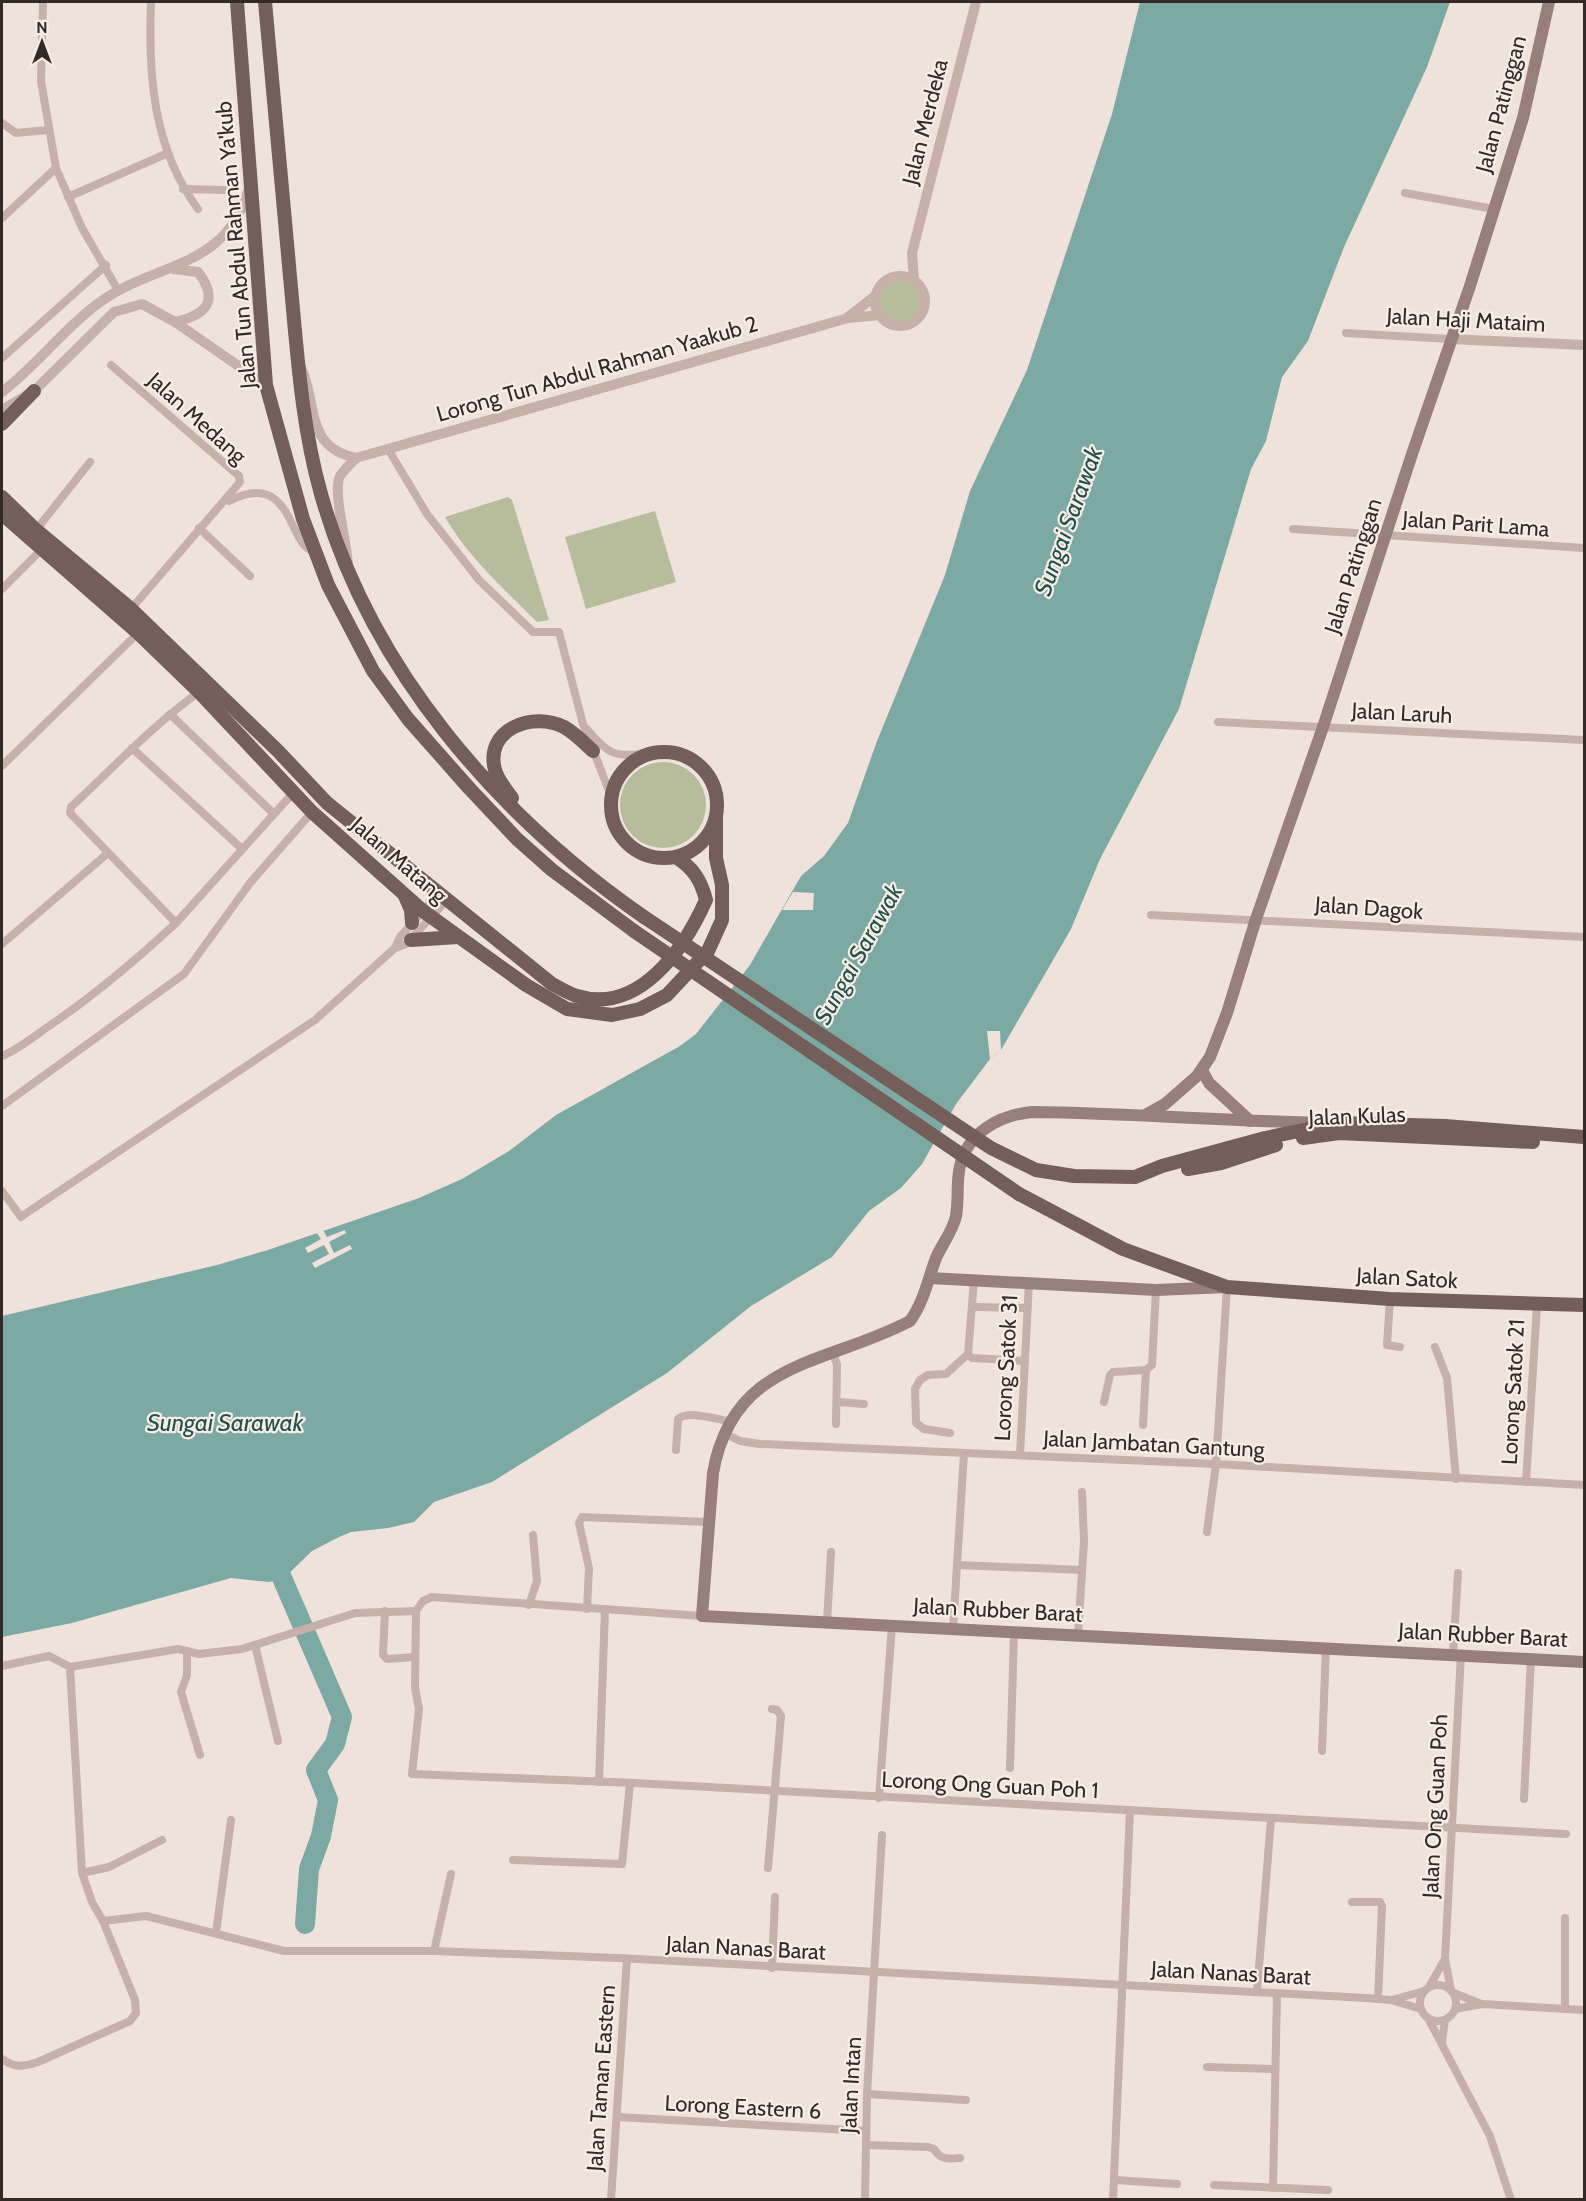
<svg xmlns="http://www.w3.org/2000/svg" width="1586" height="2201" viewBox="0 0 1586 2201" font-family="Cabin,sans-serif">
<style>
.green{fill:#b7bd9c}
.water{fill:#7ca9a3}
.pier{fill:#efe2db}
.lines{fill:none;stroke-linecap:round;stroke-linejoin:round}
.river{stroke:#7ca9a3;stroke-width:20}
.minor{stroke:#c6b0a8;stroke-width:8}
.tertiary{stroke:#c6b0a8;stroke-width:10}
.secondary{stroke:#997f7a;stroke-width:12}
.primary{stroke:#745e5a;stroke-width:14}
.primary-bridge{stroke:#745e5a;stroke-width:14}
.labels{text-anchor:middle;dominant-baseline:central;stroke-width:4.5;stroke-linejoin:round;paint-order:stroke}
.street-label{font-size:22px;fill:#332927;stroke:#f7ede7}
.water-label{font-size:24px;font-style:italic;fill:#21514b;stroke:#f7ede7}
</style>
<rect width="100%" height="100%" fill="#efe2db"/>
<g class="green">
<circle cx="900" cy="301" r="22"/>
<path d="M508 497 512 500 549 620 537 622C504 589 468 557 445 517Z"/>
<path d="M655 511 676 582 586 609 565 537Z"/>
<circle cx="663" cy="805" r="43"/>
</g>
<path class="water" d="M1140 2H1450L1427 67 1344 247 1308 341 1282 377 1266 441 1251 469 1179 709 1100 859 1071 929 1001 1050 990 1059 956 1104 922 1164 901 1188 869 1211 832 1257 751 1306 667 1373 492 1482 434 1502 414 1522 388 1528 351 1532 339 1537 312 1551 283 1579 269 1582 231 1578 72 1623 2 1637V1316L217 1265 268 1250 419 1198 462 1179 509 1151 556 1115 680 1046 696 1034 750 965 801 876 824 856 848 823 877 741 945 575 970 491 1027 370 1112 114Z"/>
<g class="pier">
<path d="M793 892 814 893 813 910H782Z"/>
<path d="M987 1031H1000L1001 1050 990 1059Z"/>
<path d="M323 1230 327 1237 345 1230 346 1233 329 1242 334 1253 350 1245 352 1249 315 1268 312 1263 329 1254 324 1245 308 1253 305 1248 321 1239 317 1233Z"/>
</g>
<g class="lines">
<path class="river" d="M273 1557 342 1717 335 1744 316 1770 328 1800 321 1836 309 1869 305 1924"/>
<g class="minor">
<path d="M43 2 41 81 56 168 82 228 118 290"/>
<path d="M151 2C148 75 153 148 198 209"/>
<path d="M2 123 16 133 48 130"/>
<path d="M183 189 226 190"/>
<path d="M1405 193 1494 209"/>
<path d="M68 197 168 153"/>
<path d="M2 218 56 168"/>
<path d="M1346 333 1450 339"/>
<path d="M2 358 106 265"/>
<path d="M111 365 239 476 240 482 131 609"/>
<path d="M388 449 427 514 479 580 533 632H559L583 724 611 796"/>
<path d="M229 501C294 468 288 548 314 551"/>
<path d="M199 528 250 576"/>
<path d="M1293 529 1584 548"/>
<path d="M36 530 90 462"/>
<path d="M2 589 41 550"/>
<path d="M199 692C152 726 113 768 71 807L70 813 176 923 293 793"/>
<path d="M170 714 273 813"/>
<path d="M1218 722 1584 740"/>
<path d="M587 729C608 755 615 757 647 754"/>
<path d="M132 748 241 848"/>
<path d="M2 766 138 633"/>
<path d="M1151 915 1584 937"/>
<path d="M2 944 108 853"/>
<path d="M395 948 406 944 446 901"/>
<path d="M2 1056C19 1049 33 1037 49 1026 95 995 136 960 176 923"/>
<path d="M2 1106 184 974 250 883 312 812"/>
<path d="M2 1191 21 1217 25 1214 315 1020 395 948 400 937 438 894"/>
<path d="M974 1280 968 1354 972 1358 1025 1361"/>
<path d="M1390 1299 1387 1345 1400 1347"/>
<path d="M974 1307 1027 1308"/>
<path d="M1435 1347 1447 1378 1456 1479"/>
<path d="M833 1352 837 1365 836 1424"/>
<path d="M838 1402 864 1404"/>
<path d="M1104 1402 1110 1375 1113 1372 1146 1370 1152 1365 1156 1290"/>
<path d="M1143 1425 1146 1370"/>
<path d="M724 1433 740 1441 760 1444 1216 1464 1584 1485"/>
<path d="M950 1433 924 1429 916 1423 915 1389 920 1380 928 1375 946 1374 968 1354"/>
<path d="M676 1450 678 1419C689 1410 715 1419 729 1421"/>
<path d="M1020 1455 1029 1282"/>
<path d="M1526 1482 1537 1305"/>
<path d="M1207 1532 1216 1464 1227 1287"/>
<path d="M957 1565 1082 1570"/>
<path d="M529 1605 537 1581 533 1535"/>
<path d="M587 1609 589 1568 579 1523 582 1517 708 1522"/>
<path d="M385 1611 383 1655 387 1659 415 1657"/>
<path d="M416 1611 415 1688 419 1709 412 1774 635 1783 1566 1834"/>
<path d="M416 1611 423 1601 432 1597 702 1616"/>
<path d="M827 1622 831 1552"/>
<path d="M953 1629 964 1453"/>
<path d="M1078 1634 1084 1541 1082 1492"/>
<path d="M255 1645 278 1741"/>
<path d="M187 1651V1675L181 1692 200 1755"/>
<path d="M1453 1655 1458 1573"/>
<path d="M2 1666 49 1656 70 1667 82 1873 92 1902 103 1921 135 2000 136 2013 130 2021 38 2062C23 2067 15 2068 2 2059"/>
<path d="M70 1667 178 1649 199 1654 242 1649 355 1613 416 1611"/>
<path d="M1322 1751 1326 1647"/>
<path d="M1010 1768 1014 1633"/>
<path d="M599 1782 605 1609"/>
<path d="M879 1798 892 1626"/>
<path d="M1524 1799 1531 1659"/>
<path d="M513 1860 622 1864 630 1783"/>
<path d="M768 1868 781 1716 777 1710 772 1709"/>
<path d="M82 1873 109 1867 162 1840"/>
<path d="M1352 1902H1380L1382 1906 1378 1999"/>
<path d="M1565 1918V2009"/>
<path d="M103 1921 146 1916 284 1951H434L618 1958 1366 1998 1391 2000 1421 2009"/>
<path d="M216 1933 231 1820"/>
<path d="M434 1951 451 1874"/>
<path d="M772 1968 775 1897"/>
<circle cx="1438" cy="2003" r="18"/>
<path d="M1429 1987 1445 1959"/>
<path d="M1451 1990 1445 1959 1461 1654"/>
<path d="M1257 1992 1271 1819"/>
<path d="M1454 1993 1481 2004"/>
<path d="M1392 2000 1424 1991"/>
<path d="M1455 2009 1482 2004 1584 2010"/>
<path d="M1428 2018 1490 2136 1511 2200"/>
<path d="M1442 2041 1445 2020"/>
<path d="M1207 2067 1274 2069"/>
<path d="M867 2094 966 2100"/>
<path d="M618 2117 866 2131"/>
<path d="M866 2145 928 2147 934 2149C941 2160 947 2159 960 2158"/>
<path d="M1114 2180 1177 2184"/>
<path d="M1214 2185 1328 2190"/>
<path d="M1273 2188 1277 1994"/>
<path d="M611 2200 627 1959"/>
<path d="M865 2200 867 2094 882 1835"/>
<path d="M1113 2200 1130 1810"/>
</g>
<g class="tertiary">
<path d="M173 269 198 272C220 301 206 315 175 322"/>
<circle cx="900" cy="301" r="25"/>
<path d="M914 279 912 253 976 2"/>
<path d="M848 317 875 296"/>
<path d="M1450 339 1584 345"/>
<path d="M301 367C318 406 305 447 356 458L848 318 880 315"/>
<path d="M2 392C36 366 62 331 96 305 153 261 226 272 249 188"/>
<path d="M2 410 34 391 114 312 142 304 175 322 266 385"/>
<path d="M348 567C348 545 332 492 340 476 344 470 351 463 356 458"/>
</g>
<g class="secondary">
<path d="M1202 1070 1209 1083 1250 1121"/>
<path d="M1147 1114 1165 1104 1197 1076 1210 1057 1227 1013 1256 919 1323 727 1412 454 1469 289 1523 118 1549 2"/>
<path d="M1324 1123C1226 1121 1129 1113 1032 1112 1000 1115 968 1132 960 1166 956 1182 959 1200 956 1216 953 1231 942 1244 936 1258 928 1279 924 1302 910 1321 827 1365 733 1359 713 1473L702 1616 1584 1662"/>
<path d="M930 1278 1156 1290 1227 1287"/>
</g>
<g class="primary">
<path d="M237 2 266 385 303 519 328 585 373 671 408 719 469 788 517 839 552 870 634 931"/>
<path d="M265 2C273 93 282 185 290 277 297 349 301 423 321 494 370 669 497 815 644 917"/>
<path d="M2 424 34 391"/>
<path d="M2 497 36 530 131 609 278 751 327 803 552 984C560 988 568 993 577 996 639 1015 684 949 706 900 701 880 693 868 676 857"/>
<path d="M2 514 138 633 199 692 312 812 423 911 526 985 567 1009 612 1015 640 1009 667 995 708 951 722 920V885L716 858V817"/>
<circle cx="664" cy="805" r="53"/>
<path d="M512 798C506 790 498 780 495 770 484 729 533 711 564 727 575 733 584 743 593 751"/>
<path d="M405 896 411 910 412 923"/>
<path d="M411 940 458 937"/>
<path d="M1303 1138 1339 1133 1533 1142"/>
<path d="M1188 1169 1221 1163 1276 1145"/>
<path d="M1036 1170 1074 1176 1135 1177 1162 1166 1265 1138 1338 1123 1445 1126 1584 1137"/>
<path d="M1019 1194 1123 1249 1227 1287 1390 1299 1584 1305"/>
</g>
<g class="primary-bridge">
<path d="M644 917 991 1148 1036 1170"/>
<path d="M634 931 1019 1194"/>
</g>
</g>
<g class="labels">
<g class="street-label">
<text transform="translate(1501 104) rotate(-75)">Jalan Patinggan</text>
<text transform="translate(925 122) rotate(-76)">Jalan Merdeka</text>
<text transform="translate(236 245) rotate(-95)">Jalan Tun Abdul Rahman Ya'kub</text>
<text transform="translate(1466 320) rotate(3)">Jalan Haji Mataim</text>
<text transform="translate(597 369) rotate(-16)">Lorong Tun Abdul Rahman Yaakub 2</text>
<text transform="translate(197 418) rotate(42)">Jalan Medang</text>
<text transform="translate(1476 524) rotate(4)">Jalan Parit Lama</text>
<text transform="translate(1353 566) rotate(-72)">Jalan Patinggan</text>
<text transform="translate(1402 713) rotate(3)">Jalan Laruh</text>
<text transform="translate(399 860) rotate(41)">Jalan Matang</text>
<text transform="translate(1369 908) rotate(4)">Jalan Dagok</text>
<text transform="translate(1357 1116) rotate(-2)">Jalan Kulas</text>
<text transform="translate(1407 1278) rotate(3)">Jalan Satok</text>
<text transform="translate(1006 1368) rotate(-87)">Lorong Satok 31</text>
<text transform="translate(1513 1392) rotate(-87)">Lorong Satok 21</text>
<text transform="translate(1154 1444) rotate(3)">Jalan Jambatan Gantung</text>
<text transform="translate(998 1610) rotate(3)">Jalan Rubber Barat</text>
<text transform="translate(1483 1635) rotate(3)">Jalan Rubber Barat</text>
<text transform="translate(990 1785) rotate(3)">Lorong Ong Guan Poh 1</text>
<text transform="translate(1435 1806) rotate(-87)">Jalan Ong Guan Poh</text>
<text transform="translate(746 1948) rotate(3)">Jalan Nanas Barat</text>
<text transform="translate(1231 1973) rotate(3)">Jalan Nanas Barat</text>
<text transform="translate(601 2078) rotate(-86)">Jalan Taman Eastern</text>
<text transform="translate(851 2085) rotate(-87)">Jalan Intan</text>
<text transform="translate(743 2107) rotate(3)">Lorong Eastern 6</text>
</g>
<g class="water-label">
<text transform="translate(1068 521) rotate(-70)">Sungai Sarawak</text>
<text transform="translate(858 954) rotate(-61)">Sungai Sarawak</text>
<text x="225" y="1422">Sungai Sarawak</text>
</g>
</g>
<rect width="1586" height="2201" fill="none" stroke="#332927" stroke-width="6"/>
<g transform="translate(42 42)" stroke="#f7ede7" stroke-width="4.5" paint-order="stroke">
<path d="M0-4.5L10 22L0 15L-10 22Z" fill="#332927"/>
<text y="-9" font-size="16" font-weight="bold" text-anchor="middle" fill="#332927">N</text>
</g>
</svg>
